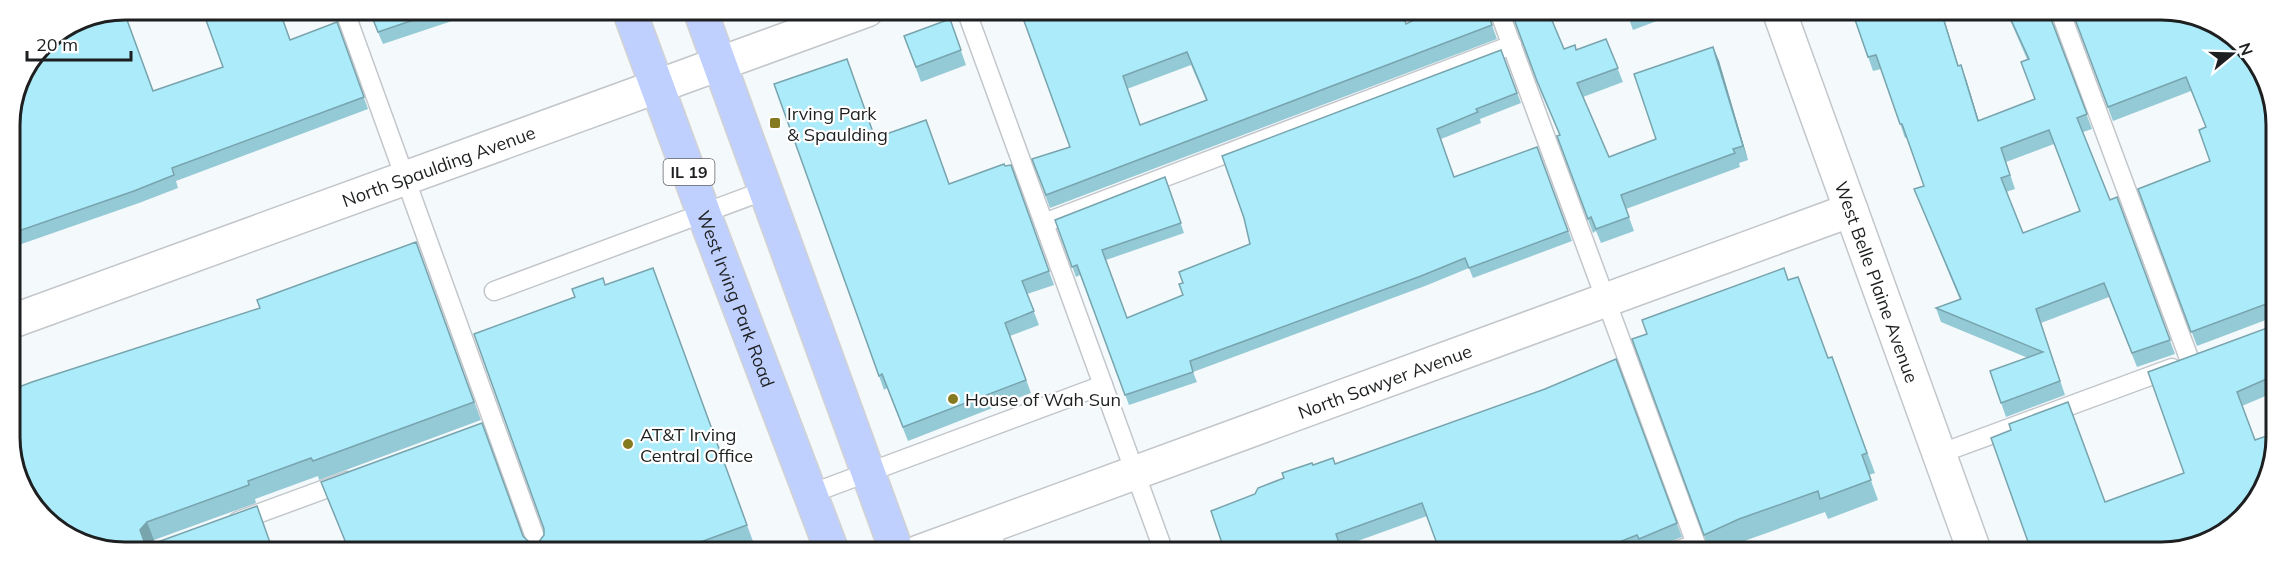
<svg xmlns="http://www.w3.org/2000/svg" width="2286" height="562" viewBox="0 0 2286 562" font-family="Mulish,sans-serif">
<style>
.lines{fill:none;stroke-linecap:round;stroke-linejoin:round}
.service-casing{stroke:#c3c7cb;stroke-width:21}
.minor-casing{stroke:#c3c7cb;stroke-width:36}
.primary-casing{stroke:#d2d2d2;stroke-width:36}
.service{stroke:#fff;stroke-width:18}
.minor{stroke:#fff;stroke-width:33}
.primary{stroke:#bfd0fe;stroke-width:33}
.wall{fill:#94cad6;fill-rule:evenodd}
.shaded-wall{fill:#78a4ae}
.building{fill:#acebf9;stroke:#78a4ae;stroke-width:1.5;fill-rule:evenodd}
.poi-dot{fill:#867a20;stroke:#fff;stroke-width:2}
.labels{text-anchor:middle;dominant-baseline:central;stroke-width:4.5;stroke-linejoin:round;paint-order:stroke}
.shield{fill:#fff;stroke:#616263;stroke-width:1.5}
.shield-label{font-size:16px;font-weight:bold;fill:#1d1f20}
.poi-label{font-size:18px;fill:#1d1f20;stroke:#fff;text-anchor:start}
.street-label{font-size:18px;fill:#1d1f20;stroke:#fff}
.rim{fill:none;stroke:#1d1f20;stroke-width:3}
</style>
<rect width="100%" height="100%" fill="#f4f9fc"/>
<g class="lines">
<defs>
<g id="service">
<path d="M344 9 540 551"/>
<path d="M966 10 1164 552"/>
<path d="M1499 11 1699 552"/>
<path d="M2060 11 2190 361"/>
<path d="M1044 223 1512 45"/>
<path d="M494 291 766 190"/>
<path d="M1939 454 2172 368"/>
<path d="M810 494 1103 385"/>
<path d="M238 521 347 481"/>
<path d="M989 526 998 552"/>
<path d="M1673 552 1696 544"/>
</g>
<g id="minor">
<path id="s1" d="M1779 11 1975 553"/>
<path id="s2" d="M10 322 867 10"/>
<path id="s3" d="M919 552 1851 210"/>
</g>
<g id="primary">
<path id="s4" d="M629 10 704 214 832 551"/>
<path d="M700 10 897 552"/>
</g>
</defs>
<use href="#service" class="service-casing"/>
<use href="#minor" class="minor-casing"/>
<use href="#primary" class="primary-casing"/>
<use href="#service" class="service"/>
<use href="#minor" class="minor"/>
<use href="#primary" class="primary"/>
</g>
<g class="wall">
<path d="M368 9H492L459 21 458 19 383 44Z"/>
<path d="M1489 11 1488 14 1497 39 1050 208 1032 159 1070 147 1040 12 1400 19 1406 24ZM1191 65 1206 100 1140 125 1127 89Z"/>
<path d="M1511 11H1556L1549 13 1564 49 1576 50 1606 39 1623 82 1583 97 1609 157 1656 139 1713 47 1719 61 1748 160 1739 163 1740 167 1626 209 1634 231 1601 243 1596 231 1593 233 1557 136 1560 135 1542 95Z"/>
<path d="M1626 11H1683L1633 30Z"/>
<path d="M1852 11H1955L1943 16 1958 65 1966 79 1979 121 2035 100 2027 59 2006 11H2050L2049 14 2092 129 2083 132 2110 200 2117 197 2175 354 2137 367 2109 297 2041 323 2065 395 2006 417 1990 371 2028 358 1941 322 1936 308 1960 300 1914 189 1924 186 1907 138H1905L1881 69 1873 71ZM2054 144 2080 211 2023 233 2006 192 2015 189 2006 162Z"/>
<path d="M2072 11 2275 101V319L2271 318 2197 346 2143 203 2210 161 2206 127 2191 91 2113 121Z"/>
<path d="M950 19 966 65 921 82 904 36Z"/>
<path d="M337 22 368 109 176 181 178 188 139 203 10 248 9 117 153 91 223 67Z"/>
<path d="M1501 50 1521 103 1480 119 1481 123 1441 139 1454 177 1537 147 1572 241 1473 278 1469 268 1425 286 1193 372 1197 382 1129 405 1080 275 1076 277 1055 220 1165 177 1184 233 1106 260 1127 318 1183 295V283L1250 244Z"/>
<path d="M875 138 949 184 1011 165 1054 285 1027 294 1039 325 1010 336 1031 393 908 441 887 388 884 390 879 376Z"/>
<path d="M416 242 481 420 319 480 318 476 255 499 256 503 154 540 152 543 101 551 260 308Z"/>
<path d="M653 268 754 544 733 551H326L346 543 321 482 523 537 531 544 538 543 544 535 575 297Z"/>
<path d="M1789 280 1828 358 1832 357 1875 473 1869 475 1878 500 1828 519 1825 512 1747 540 1717 552H1710L1632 339Z"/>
<path d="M2275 325V392L2242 406 2255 440 2275 461 2105 502 2184 473Z"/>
<path d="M1616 359 1682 537 1645 552H1643L1642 549 1633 552H1440L1427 516 1341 547 1342 552H1225L1255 494 1284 478 1313 465 1335 464 1545 389Z"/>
</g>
<g class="shaded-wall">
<path d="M1941 11 1943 16 1963 80 1958 66Z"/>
<path d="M1713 47 1719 61 1748 160 1743 146Z"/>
<path d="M1961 65 1966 79 1983 135 1978 121Z"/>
<path d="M147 522 154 540 147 549V551L140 530Z"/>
</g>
<g class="building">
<path d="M123 9 153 91 223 67 202 9H279L290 40 337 22 364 97 172 168 174 175 134 191 10 234 9 117 43 42 80 18Z"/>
<path d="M369 9H446L378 32Z"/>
<path d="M1020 10H1035L1040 12 1045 10H1396L1400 19 1404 18 1406 24 1434 10 1487 11 1492 25 1046 195 1032 159 1070 147ZM1187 52 1207 100 1140 125 1123 76Z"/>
<path d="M1511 11H1548L1564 49 1575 45 1576 50 1606 39 1618 68 1577 83 1609 157 1656 139 1634 74 1713 47 1743 146 1733 149 1735 153 1621 195 1629 217 1596 229 1591 217 1588 219 1557 136 1560 135 1537 81Z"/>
<path d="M1626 11H1642L1628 16Z"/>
<path d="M1852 11H1941L1958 66 1961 65 1978 121 2035 99 2021 62 2029 59 2007 11H2048L2087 114 2077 118 2110 200 2117 197 2170 340 2132 353 2104 283 2036 309 2060 381 2001 403 1990 371 2043 352 1936 308 1961 299 1914 189 1924 186 1902 124H1900L1876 55 1868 57ZM2049 130 2080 211 2023 233 2001 178 2010 175 2001 148Z"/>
<path d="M2072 11H2185L2243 42 2275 101V306L2266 304 2191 332 2138 189 2210 161 2199 130 2206 127 2186 77 2108 107Z"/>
<path d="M950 19 961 50 916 67 904 36Z"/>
<path d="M1501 50 1517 93 1476 109 1478 112 1437 129 1454 177 1537 147 1568 231 1469 268 1465 258 1421 276 1190 361 1193 372 1125 395 1077 265 1072 267 1055 220 1165 177 1181 223 1102 250 1127 318 1183 295 1179 284 1183 283 1179 272 1250 244 1244 218 1222 156Z"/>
<path d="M847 59 875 138 926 120 949 184 1004 164 1005 166 1011 165 1049 271 1022 281 1034 311 1005 323 1026 380 903 427 882 374 879 376 774 84Z"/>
<path d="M416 242 474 402 313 461 311 458 248 481 249 485 147 522 140 530 144 541 149 544 155 543 257 506 273 551H101L43 520 11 461V390L32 382 260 308 257 300Z"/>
<path d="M653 268 747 525 676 551H326L346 543 321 482 482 423 523 536 531 544 538 543 544 535V529L474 334 575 297 572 289 603 278 605 285Z"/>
<path d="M1784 268 1788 280 1798 277 1828 358 1832 357 1867 453 1862 455 1871 480 1820 499 1818 491 1739 519 1704 535 1632 339 1647 334 1642 320Z"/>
<path d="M2275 325V370L2269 372 2271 377 2237 392 2255 440 2275 433V461L2238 525 2169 553H2032L1991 438 2011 430 2009 424 2068 402 2105 502 2184 473 2148 372Z"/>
<path d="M1616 359 1677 523 1639 539 1637 535 1594 552H1440L1422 503 1336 534 1339 543 1304 552H1225L1211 511 1255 494 1258 488 1284 478 1282 473 1312 463 1313 465 1333 458 1335 464 1545 389Z"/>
</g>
<g class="poi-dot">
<rect x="769" y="117" width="12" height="12" rx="3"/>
<circle cx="953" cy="399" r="6"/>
<circle cx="628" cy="444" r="6"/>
</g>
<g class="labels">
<rect class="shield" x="663.5" y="159" width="51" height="26" rx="4.5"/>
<g class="shield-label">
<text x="689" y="172">IL 19</text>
</g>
<g class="poi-label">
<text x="787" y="113">Irving Park<tspan x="787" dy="21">&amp; Spaulding</tspan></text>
<text x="965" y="399">House of Wah Sun</text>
<text x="640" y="434">AT&amp;T Irving<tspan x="640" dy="21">Central Office</tspan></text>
</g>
<g class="street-label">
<text stroke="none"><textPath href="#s2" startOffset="456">North Spaulding Avenue</textPath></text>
<text stroke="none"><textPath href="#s1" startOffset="288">West Belle Plaine Avenue</textPath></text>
<text stroke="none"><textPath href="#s4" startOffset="308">West Irving Park Road</textPath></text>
<text stroke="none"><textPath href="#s3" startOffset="496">North Sawyer Avenue</textPath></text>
</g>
</g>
<path d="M0 0H2286V562H0ZM125 20H2161A105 105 0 0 1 2266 125V437A105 105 0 0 1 2161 542H125A105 105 0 0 1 20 437V125A105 105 0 0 1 125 20Z" fill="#fff" fill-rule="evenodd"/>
<path class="rim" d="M125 20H2161A105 105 0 0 1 2266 125V437A105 105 0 0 1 2161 542H125A105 105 0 0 1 20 437V125A105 105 0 0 1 125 20Z"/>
<g transform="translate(2232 54) rotate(71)" stroke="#ffffff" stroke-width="4.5" paint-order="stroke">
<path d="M0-4.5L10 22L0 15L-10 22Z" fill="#1d1f20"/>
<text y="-9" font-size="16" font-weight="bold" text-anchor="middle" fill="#1d1f20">N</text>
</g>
<path d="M27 51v9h104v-9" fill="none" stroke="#1d1f20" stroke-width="3"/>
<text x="36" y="51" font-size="18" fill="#1d1f20" stroke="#ffffff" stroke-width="4.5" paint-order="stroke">20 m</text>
</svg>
